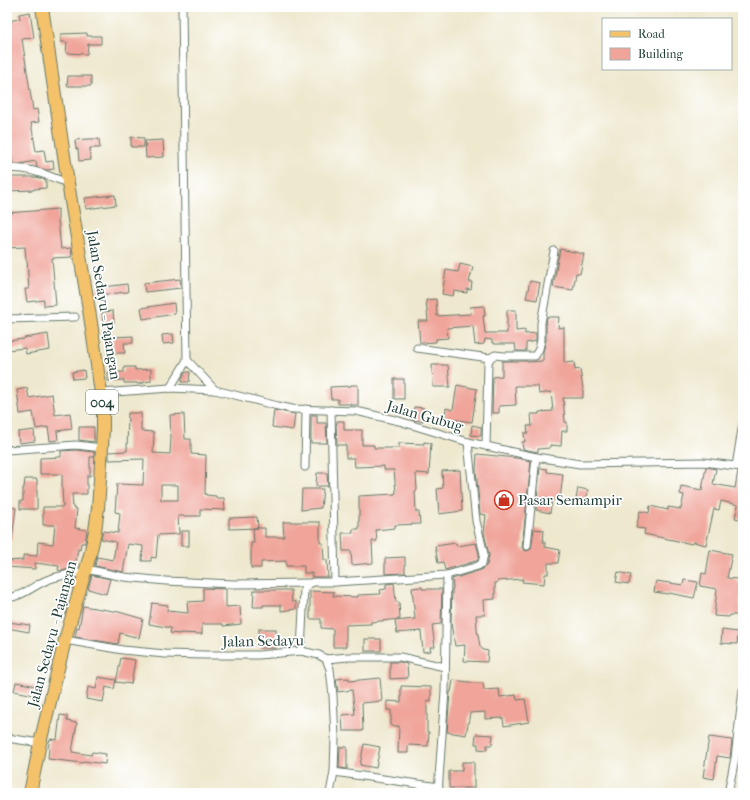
<svg xmlns="http://www.w3.org/2000/svg" width="750" height="800" viewBox="0 0 750 800" font-family="'IM FELL French Canon',serif">
<style>
.building{fill:#f0a49a;fill-rule:evenodd}
.lines{fill:none;stroke-linecap:round;stroke-linejoin:round}
.minor-casing{stroke:#67796a;stroke-width:9}
.primary-casing{stroke:#67796a;stroke-width:14}
.minor{stroke:#fff;stroke-width:7}
.primary{stroke:#f3c26a;stroke-width:12}
.labels{text-anchor:middle;dominant-baseline:central;stroke-width:3.5;stroke-linejoin:round;paint-order:stroke}
.shield{fill:#fff;stroke:#627771;stroke-width:1}
.shield-label{font-size:14px;font-weight:bold;fill:#1f3d34}
.street-label{font-size:15px;fill:#1f3d34;stroke:#fff}
.poi-label{font-size:15px;fill:#1f3d34;stroke:#fff;text-anchor:start}
</style>
<rect width="100%" height="100%" fill="#fff"/>
<filter id="ink" filterUnits="userSpaceOnUse"><feTurbulence type="fractalNoise" baseFrequency=".025" numOctaves="2"/><feDisplacementMap in="SourceGraphic" scale="8" xChannelSelector="R" yChannelSelector="G"/><feConvolveMatrix kernelMatrix="1 2 1 2 8 2 1 2 1" color-interpolation-filters="sRGB"/></filter>
<filter id="wash" filterUnits="userSpaceOnUse"><feTurbulence type="fractalNoise" baseFrequency=".012" numOctaves="4" result="noise"/><feDisplacementMap in="SourceGraphic" scale="16" xChannelSelector="R" yChannelSelector="G"/><feGaussianBlur stdDeviation="0.9" result="paint"/><feColorMatrix in="noise" values="0 0 0 0 0 0 0 0 0 0 0 0 0 0 0 0 0 1.4 0 .05"/><feComposite in="paint" operator="in"/></filter>
<g filter="url(#wash)">
<rect width="100%" height="100%" fill="#eee8ce"/>
<g id="blocks">
<g class="building">
<path d="M30 12 34 38 22 39 33 110 37 109 39 122 31 123 36 151 44 150 46 162 53 161 54 169 46 170 37 167 36 161 19 164H13L7 129V21L20 19 19 14Z"/>
<path d="M87 33V36H101V44H88L87 54 66 53 67 42H61V34Z"/>
<path d="M68 76H91V86H67Z"/>
<path d="M131 137 144 138V147H131Z"/>
<path d="M88 139H99L100 148H90L91 160 79 161 78 149H76L75 140Z"/>
<path d="M163 140 164 157 146 158 145 141Z"/>
<path d="M7 177H36L46 180V188L34 189V190L7 191Z"/>
<path d="M115 195 116 205 86 209 85 198Z"/>
<path d="M58 209V220L61 249 71 248 72 257 52 258 56 305 44 306V300L27 302 25 289H29L27 260H26L25 247 7 248V213Z"/>
<path d="M560 249 584 254 580 274 576 273 573 290 553 287Z"/>
<path d="M460 264 473 267 469 282H472L471 290 467 289V293L454 291 453 296 442 294 446 270 458 272Z"/>
<path d="M180 279 181 288 145 292 144 283Z"/>
<path d="M530 281 540 283 537 300 526 298Z"/>
<path d="M127 284 128 292 97 295 96 288Z"/>
<path d="M436 299 437 316 471 314 470 307 484 306 485 316H483L485 333H507V310H516V331L525 330V334L536 333V341L526 343V351H516L515 344H494V343H492V340L485 339 484 344 475 345 473 326 447 328 448 338 436 339V342L420 343 418 321H428L426 300Z"/>
<path d="M174 303 175 314 143 319 141 308Z"/>
<path d="M113 311 114 323 103 324 102 312Z"/>
<path d="M547 317H559L558 328 564 327V363L574 362 575 370 580 369 583 389V398H563L565 422H567V431H562L561 446 550 445V448L538 449V452L523 449 522 442H525L524 433H528L527 426H532L531 414H539V412L553 411 551 392 539 394 538 386H515L516 405 499 406V413H492L493 377 502 376V361H527V362L543 361V352L546 340V323Z"/>
<path d="M48 334 50 350 26 354 25 348 7 350V341L24 339V338Z"/>
<path d="M173 334 174 343 163 344 162 335Z"/>
<path d="M133 336V343H124L125 353H114L113 337Z"/>
<path d="M432 365H448L450 387H433Z"/>
<path d="M124 367H135V370L151 369V381L144 382V383L137 384V383H124V380L108 381V372H124Z"/>
<path d="M84 370 85 378 73 379 72 372Z"/>
<path d="M186 372H190L189 382H182V378Z"/>
<rect x="394" y="379" width="10" height="20"/>
<path d="M351 385H358V405H351V404H338V399H331L330 387 351 386Z"/>
<path d="M457 385 477 389 472 422 452 419V418L445 417 446 408 453 410Z"/>
<path d="M27 388 29 398 52 394 55 415 70 413 72 429 57 431 58 440 50 441 48 427 36 429 33 412 20 414 17 390Z"/>
<path d="M414 407 424 408 423 421 413 420Z"/>
<path d="M274 410 295 414 293 430 272 427Z"/>
<path d="M128 413H141V431L154 432 153 453 170 454 171 439 170 415 184 414 185 439H191V454L206 455 205 494H206V495L216 496V498H224L225 510 200 509V516H178L179 534 158 535 156 558 151 557V561H142L143 546 128 544 123 572 95 566 97 557 113 560 116 542 101 539 103 531 118 533 120 513 115 512 117 484 143 485 144 459 109 460V452L127 451ZM161 485H178V500H161Z"/>
<path d="M311 415H317V423H326L327 443H311Z"/>
<path d="M337 421H344V430H362V445H374V448H399V443L424 444V442L431 443 429 474 416 473 417 490 415 491 416 512H419L420 524 395 525V528L376 530 377 541H372L373 563 352 565 351 551H343L342 533H353V529H359V496L395 494V493H396L394 470H384V466L355 467 354 458H346V445H337L336 424H337Z"/>
<path d="M472 425 481 427V436L471 435Z"/>
<path d="M79 427H94V442L79 440Z"/>
<path d="M34 430 35 441 19 443 18 432Z"/>
<path d="M76 450 94 452V457H90V476H87V494H72L73 508 77 509 75 528 87 530 85 543H81L80 550 78 549 75 568 61 571 58 570 59 566 35 563V569L7 567V561L23 560V555L37 556 38 542 53 544 55 525H43V507H63L62 486V474H40V458L61 457V451Z"/>
<path d="M477 454 517 458 531 461 522 548 524 550 527 551 531 549 534 529 544 530 543 542H545V547L560 550 558 563H548V574H545L544 584 522 582 523 579 497 581V583H495V599L484 600 485 615H476L477 630 480 646 483 650 488 651 487 662 464 661 465 645 455 646 451 623 452 589H453L452 579 481 570 487 565 489 555 484 533 486 515 480 514 476 470Z"/>
<path d="M706 467 716 469 713 484 735 488 738 471 743 472V520L735 518 738 505 721 501 719 510 714 509 706 545 693 542 692 544 644 534 645 529 636 528 640 511 649 513 650 506 668 510V507L681 509 684 495 680 494 681 486 702 490Z"/>
<path d="M540 468 547 469V472L563 474 560 500H552L550 513 536 510Z"/>
<path d="M460 470 462 511 439 514 437 489 443 488 442 471Z"/>
<path d="M317 473H327L328 486H316Z"/>
<path d="M25 479H37V509H20V501H23V488H24Z"/>
<path d="M578 488 588 490 586 501 576 499Z"/>
<path d="M302 489H323L321 508 301 510Z"/>
<path d="M7 507 16 508 12 539H7Z"/>
<path d="M257 517 258 528 229 529V518Z"/>
<path d="M283 522H320V543H323L324 560H327L328 577H312V573H304V566H286V561L261 562V568H251V543H254L253 528H265V537H284Z"/>
<rect x="181" y="531" width="8" height="15"/>
<path d="M456 543 457 546 476 543 479 554 478 560 476 561 445 570 443 562 438 563 435 546Z"/>
<path d="M710 550 732 554 727 578 738 579V583H743V591H741L739 615H730L729 617 714 616 717 589 700 586 702 573 706 574Z"/>
<path d="M405 557V573L385 574V558Z"/>
<path d="M618 572 631 575 629 584 616 582Z"/>
<path d="M92 575 110 579 106 594 88 589Z"/>
<path d="M684 580 698 582 694 598 669 593 668 594 654 592 656 581 683 585Z"/>
<path d="M394 583 396 602H399L400 619 371 622V624L346 625V647H333V629L321 628V619H310V591L334 592 333 596 358 597V595L381 594 380 590 386 589V584Z"/>
<path d="M422 587V589H442L441 624 432 625 435 647H430L431 651 423 652 421 631 397 633 395 621 415 619 412 588Z"/>
<path d="M203 588 226 589V607L240 606 241 624 223 626V624H202V634L180 633V634L170 633 171 628 149 624 152 603 168 605 167 611 188 613 187 602 203 601Z"/>
<path d="M254 590H291L292 602 296 601V609L281 611V605H263V607H253Z"/>
<path d="M83 606 119 612 143 619 139 638 120 633 118 644 75 637 77 627 79 628Z"/>
<path d="M8 622 30 625 29 632 7 628Z"/>
<rect x="259" y="629" width="17" height="19"/>
<path d="M722 630 738 632 737 644 721 643Z"/>
<rect x="365" y="639" width="16" height="12"/>
<path d="M121 658 135 660 131 684 116 682Z"/>
<path d="M390 662H400L407 664 408 678 390 679Z"/>
<path d="M98 677 116 680 114 689 106 687 103 702 86 699 88 687 96 689Z"/>
<path d="M349 678V681L380 678 382 701 362 703 363 731H343L342 715 355 714 352 690 338 692 336 679Z"/>
<path d="M453 680 477 683H483L484 690 499 689 500 697 516 695 517 700 525 699 529 722 504 726 503 718 485 719V712L470 713 466 735 447 732 450 692H451Z"/>
<path d="M16 682 36 686 35 695 14 691Z"/>
<path d="M401 686 431 687V701L427 700V732H429L428 746 408 745V753H398L399 726H391V710H387V701L401 702Z"/>
<path d="M60 715 67 716V721L77 723 72 752 91 755 92 752 106 754 105 764 84 761 83 763 48 759 49 748H48L50 739 57 740Z"/>
<path d="M476 734 493 735 492 745H487V750L478 749V744H475Z"/>
<path d="M709 737 732 740 730 758 717 756 714 779 703 777Z"/>
<path d="M364 744 380 747 376 768 360 765Z"/>
<path d="M340 747H347V769L339 768Z"/>
<path d="M462 762H474V788H449V771H462Z"/>
</g>
</g>
</g>
<g filter="url(#ink)">
<use href="#blocks" fill-opacity="0" stroke="#67796a" stroke-width="1"/>
<g class="lines">
<defs>
<g id="minor">
<path d="M7 169C28 166 48 176 68 183"/>
<path d="M7 319 75 317"/>
<path d="M417 348 490 358"/>
<path d="M187 360 215 390"/>
<path d="M170 388 187 360 182 7"/>
<path d="M101 393 170 388 215 390 278 406 292 409 356 411 399 421 468 442 536 457 580 464 703 462 743 467"/>
<path d="M331 410 335 582"/>
<path d="M486 446 488 363 490 358 495 355 504 356H535L539 349 541 340V323L554 251"/>
<path d="M7 450 76 445 102 448"/>
<path d="M736 466 743 423"/>
<path d="M305 467 306 409"/>
<path d="M527 546 536 457"/>
<path d="M86 569 124 577 166 581 234 584 311 583"/>
<path d="M7 598C22 597 33 586 47 580 59 575 72 574 84 572"/>
<path d="M65 640 123 650 165 654 205 655H259L301 651 319 655 326 659 330 669 333 696 335 738 334 772 330 793"/>
<path d="M301 651 304 589 308 584 314 582H335L447 575 478 566 482 563 484 554 476 521 468 442"/>
<path d="M326 659 348 657H400L445 667"/>
<path d="M7 738 40 743"/>
<path d="M334 772 439 787"/>
<path d="M438 793 445 691 447 575"/>
<path d="M728 793 735 758 743 690"/>
</g>
<path id="primary" d="M30 793 40 743 65 640 90 555 95 531 98 508 100 480 103 429V410L101 393 90 316 68 183 42 7"/>
</defs>
<use href="#minor" class="minor-casing"/>
<use href="#primary" class="primary-casing"/>
<use href="#minor" class="minor"/>
<use href="#primary" class="primary"/>
</g>
</g>
<defs>
<symbol id="shop-ring" viewBox="-11 -11 22 22"><circle r="9.5" fill="#fff" stroke="#c8321e" stroke-width="1.5"/><path d="M-5-2.5h2.3a2.7 3.5 0 0 1 5.4 0H5L5.5 6h-11ZM-1.5-2.5h3a1.5 2.3 0 0 0-3 0Z" fill="#c8321e"/></symbol>
</defs>
<g fill-rule="evenodd">
<use href="#shop-ring" x="493" y="489" width="22" height="22"/>
</g>
<g class="labels">
<rect class="shield" x="86" y="390" width="32" height="24" rx="3"/>
<g class="shield-label">
<text x="102" y="402">004</text>
</g>
<g class="street-label">
<text transform="translate(104 305) rotate(81)">Jalan Sedayu - Pajangan</text>
<text transform="translate(425 416) rotate(16)">Jalan Gubug</text>
<text transform="translate(52 634) rotate(-75)">Jalan Sedayu - Pajangan</text>
<text transform="translate(263 641) rotate(-1)">Jalan Sedayu</text>
</g>
<g class="poi-label">
<text x="518" y="500">Pasar Semampir</text>
</g>
</g>
<rect width="750" height="800" fill="none" stroke="#fff" stroke-width="24"/>
<rect x="602" y="18" width="130" height="52" fill="#ffffff" stroke="#a5b1ae"/>
<rect x="610" y="31" width="20" height="6" fill="#f3c26a" stroke="#a5b1ae"/>
<text x="638" y="38" font-size="12" fill="#1f3d34">Road</text>
<rect x="610" y="48" width="20" height="12" fill="#f0a49a" stroke="#a5b1ae"/>
<text x="638" y="58" font-size="12" fill="#1f3d34">Building</text>
</svg>
